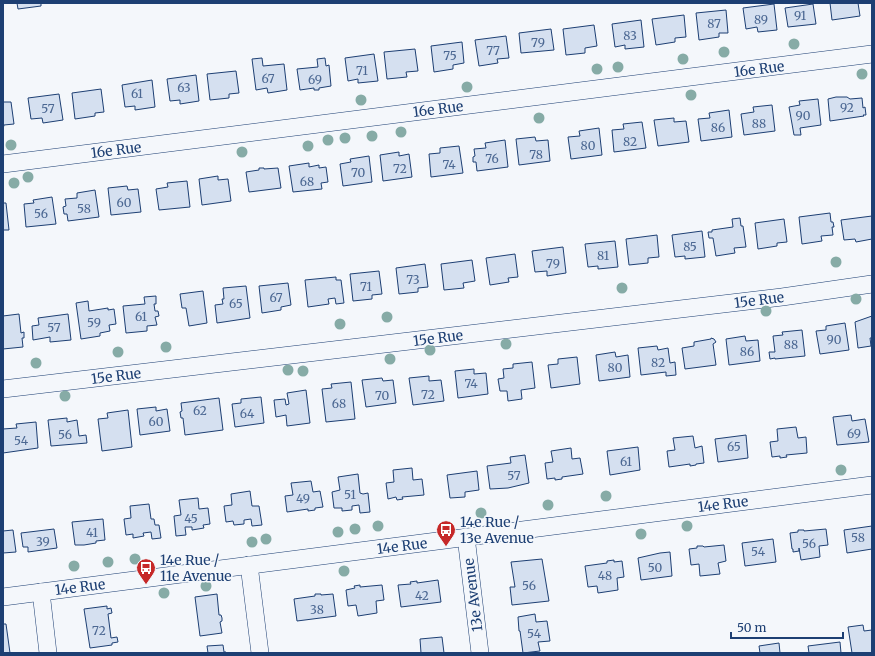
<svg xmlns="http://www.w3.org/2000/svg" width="875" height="656" viewBox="0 0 875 656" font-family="Merriweather,serif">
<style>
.building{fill:#d5e0f0;stroke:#1d3f73}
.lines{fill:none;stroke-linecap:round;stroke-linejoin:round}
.minor-casing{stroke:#1d3f73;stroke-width:18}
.minor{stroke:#f4f7fb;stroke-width:17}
.tree{fill:#86aba6}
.labels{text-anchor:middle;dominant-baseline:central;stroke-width:3;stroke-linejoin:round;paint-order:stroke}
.number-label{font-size:12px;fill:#4b6792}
.street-label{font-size:14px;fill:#1d3f73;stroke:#f4f7fb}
.poi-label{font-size:14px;fill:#1d3f73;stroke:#f4f7fb;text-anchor:start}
</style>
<rect width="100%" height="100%" fill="#f4f7fb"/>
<g class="building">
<path d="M17 3H41V6L18 9Z"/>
<path d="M830 3H858L860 16 832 20Z"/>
<path d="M774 4 777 30 758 32 757 27 746 29 743 8Z"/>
<path d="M813 4 816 24 788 27 785 8Z"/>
<path d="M726 10 728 33H719V37L699 40 696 13Z"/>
<path d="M684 15 686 37 675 38V42L656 45 652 19Z"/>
<path d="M641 20 644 47 625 49V45L615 47 612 24Z"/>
<path d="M594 25 597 46 585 48V53L566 55 563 29Z"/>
<path d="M551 29 554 50 521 53 519 33Z"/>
<path d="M506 36 509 58 497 59 498 63 479 66 475 40Z"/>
<path d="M462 42 464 63 453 65V69L434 72 431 46Z"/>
<path d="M415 49 418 71 406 72 407 77 387 79 384 52Z"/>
<path d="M374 54 378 81 358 83V79L348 81 345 58Z"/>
<path d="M262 58 263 66 284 64 287 90 268 93 267 88 256 90 252 59Z"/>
<path d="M325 58 326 66 329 65 331 86 319 88V90H314V88L300 90 297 69 318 67 317 59Z"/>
<path d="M236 71 239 93 229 94V98L210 100 207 74Z"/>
<path d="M196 75 199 101 180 104V100L170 101 167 79Z"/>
<path d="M152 80 155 107 135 110V106L125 107 122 85Z"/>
<path d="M101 89 104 112 95 113V116L75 119 72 93Z"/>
<path d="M59 94 63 120 43 123 42 118 31 119 28 98Z"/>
<path d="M836 97H847L850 99 862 98 863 108 865 107 866 115H863L864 116 830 121 828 99Z"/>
<path d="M818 99 821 125 800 128 801 135H794L789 107 800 105 799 101Z"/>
<path d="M3 102H11L14 124 4 125 3 129Z"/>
<path d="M772 105 775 131 744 135 741 114 754 112 753 107Z"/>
<path d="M729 110 732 137 701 141 698 119 710 118 709 113Z"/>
<path d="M674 118V122L686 121 689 142 658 146 654 120Z"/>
<path d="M642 122 646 148 614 152 612 130 624 129 623 124Z"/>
<path d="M599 128 602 155 571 159 568 137 580 136 579 131Z"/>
<path d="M535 137 536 141 548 140 550 161 519 165 516 139Z"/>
<path d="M505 140 508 167 477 171 476 162H473V157L475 156 474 149 486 148 485 143Z"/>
<path d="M459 146 463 173 431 177 429 154 440 153V148Z"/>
<path d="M399 152V156L409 154 412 177 383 181 380 155Z"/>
<path d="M369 156 372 182 343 186 340 164 351 162 350 159Z"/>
<path d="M309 163V167L319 165V168L326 167 328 182 321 183 322 189 293 192 289 166Z"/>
<path d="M259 168H264V169L278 168 281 188 249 192 246 172 259 170Z"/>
<path d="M218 176V180L228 179 231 201 202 205 199 179Z"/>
<path d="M187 181 190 207 159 210 156 189 168 187 167 183Z"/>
<path d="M127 186 128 190 138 189 141 212 111 215 108 188Z"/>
<path d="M95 190 99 217 68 221 67 214H64L63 207 66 206 65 199 77 198V193Z"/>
<path d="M52 197 56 224 26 227 24 204 34 203 33 200Z"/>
<path d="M3 203H6L9 230H3Z"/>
<path d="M830 213 831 222H833L834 227H832L833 235 821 236 822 241 802 244 799 217Z"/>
<path d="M872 216V239L856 242 855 239 844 240 841 220Z"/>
<path d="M740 218 741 226H743L746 247 734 248 735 253 716 256 713 238H709L708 232H712V230L733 227 732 219Z"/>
<path d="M784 219 787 242 777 243V246L758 249 755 223Z"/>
<path d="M702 231 705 257 685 259V256L675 257 672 235Z"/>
<path d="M657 235 659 257 648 258V263L629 265 626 239Z"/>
<path d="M615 241 618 267 598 269V266L588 267 585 244Z"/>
<path d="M563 247 566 273 547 276V271L535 272 532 251Z"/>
<path d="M515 254 518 277 508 278 509 282 490 285 486 258Z"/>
<path d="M472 260 475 281 463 283 464 288 444 290 441 264Z"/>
<path d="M425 264 428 287 418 288V292L399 294 396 268Z"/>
<path d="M379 271 382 294 372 295V299L353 301 350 274Z"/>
<path d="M336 277V280H341L344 303 336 304 335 298 328 299 329 304 308 307 305 280Z"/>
<path d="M288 283 291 305 281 307V310L262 313 259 286Z"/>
<path d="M246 286 250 318 217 323 215 305 223 304 222 299H224L223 288Z"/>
<path d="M203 291 207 323 189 326 186 308H182L180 294Z"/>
<path d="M156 296V304H154L155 311H158L159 316 155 317 157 325 147 326V331L126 333 123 306 145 304 144 297Z"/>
<path d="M88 301 89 311 108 308V310L114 309 116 324 109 325 110 331 100 333V336L81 339 76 303Z"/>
<path d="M19 314 21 333 24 332V338H22L23 347 3 349V316Z"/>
<path d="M68 314 71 340 50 342V337L33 340 32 326 39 325 38 318Z"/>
<path d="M872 316V338H870L871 346 858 348 855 322Z"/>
<path d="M845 323 849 350 820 354 816 331 826 330V326Z"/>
<path d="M802 330 805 356 775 359V358L770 359 769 352H775L773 336 783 335 782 332Z"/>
<path d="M745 336 746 341 758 340 760 361 729 365 726 339Z"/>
<path d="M711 338 714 339 716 342 713 344 716 365 685 369 682 348 694 346V342L711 339Z"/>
<path d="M657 346 658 350 668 348 670 363 675 362 676 375 666 376V372L641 375 638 348Z"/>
<path d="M615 352 616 357 628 355 630 377 599 381 596 355Z"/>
<path d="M577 357 580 384 551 388 548 365 558 364V359Z"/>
<path d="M532 362 535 388 521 390 522 399 508 401 507 391H500L498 379 504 378 503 369 513 368V364Z"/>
<path d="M474 369V374L486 373 488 394 458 398 455 371Z"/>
<path d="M429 376V381L441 380 444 401 413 405 409 378Z"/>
<path d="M382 378 383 381 393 380 396 403 366 407 362 380Z"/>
<path d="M351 382 355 419 326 422 322 389 332 388 331 384Z"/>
<path d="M306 390 310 423 287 426 286 415 276 417 274 400 285 399 286 405 289 404 287 393Z"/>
<path d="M261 397 264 423 235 427 232 404 241 403V399Z"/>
<path d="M219 398 223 430 185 435 183 418H181L180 412 182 411 181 403Z"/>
<path d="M156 407V411L167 409 170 431 140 435 137 409Z"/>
<path d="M128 410 132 447 102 451 98 419 108 418 107 413Z"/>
<path d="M851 415 852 421 865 419 869 442 837 445 833 417Z"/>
<path d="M67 418V422L77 420 79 436 86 435 87 443 51 446 48 420Z"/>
<path d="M36 422 38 448 3 453V429L17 428 16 424Z"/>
<path d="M796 427 798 438 806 437 807 453 786 455 787 457 780 458V456L772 457 770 442 778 441 777 429Z"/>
<path d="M746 435 748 458 718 462 715 439Z"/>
<path d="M693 436 695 448 702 446 704 463 696 464V465L690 466V464L669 467 667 451 675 450 673 438Z"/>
<path d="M638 447 640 470 610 475 607 451Z"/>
<path d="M571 448 572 459 580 458 583 474 562 477V479L555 480V478L547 479 545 463 553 462 551 451Z"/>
<path d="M525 455 529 483 508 488 490 489 487 466 511 463 510 457Z"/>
<path d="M412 468 413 480 422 479 424 495 402 497 403 499 397 500 396 497 388 499 386 483 394 482 393 470Z"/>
<path d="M477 471 479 490 465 492V497L450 498 447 475Z"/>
<path d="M358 474 360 493 363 494 368 493 370 512 360 513 359 505 352 506V510L342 511V508H334L332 492 340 490 338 477Z"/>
<path d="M311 481 313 492 320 491 323 507 315 508V510L308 511V509L287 512 285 496 293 495 291 483Z"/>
<path d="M250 491 252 506H259L262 525 252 526 251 519 244 520V524L234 525 233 521 226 522 224 506 232 505 231 494Z"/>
<path d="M198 498 199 509 208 508 210 524 203 525 204 528 192 530V527H185L186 535 176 536 174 516 181 515 179 500Z"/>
<path d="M149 504 151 519H154L155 525H159L161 538 152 539 151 532 143 533 144 536 133 538V534L126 535 124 519 131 518 130 506Z"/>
<path d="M103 519 105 540 96 541V543L84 545H75L72 522Z"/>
<path d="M872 526V549L847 553 844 530Z"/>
<path d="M54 529 57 548 28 552V547H23L21 533Z"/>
<path d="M826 529 828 545 819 546 820 557 801 560 799 548V551L793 552V549H792L790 533 798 532V530H804V531Z"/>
<path d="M13 530 16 552 3 553V531Z"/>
<path d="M773 539 776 562 745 566 742 543Z"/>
<path d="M724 545 726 561 718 563 720 574 700 576 699 564 691 565 689 549 697 548V546H703L704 547Z"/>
<path d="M670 552 672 576 641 580 638 558 660 553Z"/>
<path d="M542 559 549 601 512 605 510 587H515L511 562Z"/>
<path d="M614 560V562L622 561 624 577 617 578 618 590 598 593 597 586 588 587 585 566 607 563V561Z"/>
<path d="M438 580 441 602 401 607 398 585 411 584 410 582 417 581V583Z"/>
<path d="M360 585V587L382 585 384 600 376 601 377 613 358 616 356 605 348 606 346 590 355 588 354 586Z"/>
<path d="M217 594 219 615H221L222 618V621L220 622 222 633 200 636 195 597Z"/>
<path d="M315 594H321V595L333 594 336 616 297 621 294 599 315 596Z"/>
<path d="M107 606V609L111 608 112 613 108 614 111 638 117 637 118 642 112 643V645L90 648 84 609Z"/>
<path d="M535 614 536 622 547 621 550 641 538 642 540 651 523 653 520 631H519L518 617Z"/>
<path d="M3 624H6L10 653H3Z"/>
<path d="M863 625 864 631 872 630V653H852L848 627Z"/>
<path d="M442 637 444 653H421L420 639Z"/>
<path d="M840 642 841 653H809L808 646Z"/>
<path d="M779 643 780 653H760L759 646Z"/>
<path d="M223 645 224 652H226V653H208L207 646Z"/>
</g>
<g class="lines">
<defs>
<g id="minor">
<path d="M3 164 872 54"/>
<path d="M3 389 782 297 872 284"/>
<path d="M466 537 480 653"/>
<path d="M249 565 260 653"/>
<path d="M41 592 48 653"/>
<path d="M3 597 872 485"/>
</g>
</defs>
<use href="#minor" class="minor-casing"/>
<use href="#minor" class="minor"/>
</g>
<g class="tree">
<circle cx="794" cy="44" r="5.5"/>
<circle cx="724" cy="52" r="5.5"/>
<circle cx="683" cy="59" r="5.5"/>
<circle cx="618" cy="67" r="5.5"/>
<circle cx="597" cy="69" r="5.5"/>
<circle cx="862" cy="74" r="5.5"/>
<circle cx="467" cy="87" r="5.5"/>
<circle cx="691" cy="95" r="5.5"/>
<circle cx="361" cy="100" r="5.5"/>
<circle cx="539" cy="118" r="5.5"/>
<circle cx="401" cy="132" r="5.5"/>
<circle cx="372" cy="136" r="5.5"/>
<circle cx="345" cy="138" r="5.5"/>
<circle cx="328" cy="140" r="5.5"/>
<circle cx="11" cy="145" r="5.5"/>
<circle cx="308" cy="146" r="5.5"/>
<circle cx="242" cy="152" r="5.5"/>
<circle cx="28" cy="177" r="5.5"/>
<circle cx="14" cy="183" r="5.5"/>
<circle cx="836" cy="262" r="5.5"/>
<circle cx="622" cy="288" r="5.5"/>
<circle cx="856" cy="299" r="5.5"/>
<circle cx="766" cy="311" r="5.5"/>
<circle cx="387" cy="317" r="5.5"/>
<circle cx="340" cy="324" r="5.5"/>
<circle cx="506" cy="344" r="5.5"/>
<circle cx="166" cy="347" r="5.5"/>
<circle cx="430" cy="350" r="5.5"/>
<circle cx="118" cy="352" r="5.5"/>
<circle cx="390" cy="359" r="5.5"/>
<circle cx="36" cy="363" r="5.5"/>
<circle cx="288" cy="370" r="5.5"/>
<circle cx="303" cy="371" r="5.5"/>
<circle cx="65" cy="396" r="5.5"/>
<circle cx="841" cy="470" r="5.5"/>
<circle cx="606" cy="496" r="5.5"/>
<circle cx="548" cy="505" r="5.5"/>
<circle cx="481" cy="513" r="5.5"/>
<circle cx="378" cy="526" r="5.5"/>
<circle cx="687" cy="526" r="5.5"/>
<circle cx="355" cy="529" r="5.5"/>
<circle cx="338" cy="532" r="5.5"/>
<circle cx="641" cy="534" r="5.5"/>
<circle cx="266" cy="539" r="5.5"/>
<circle cx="252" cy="542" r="5.5"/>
<circle cx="135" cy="559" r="5.5"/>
<circle cx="108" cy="562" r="5.5"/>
<circle cx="74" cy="566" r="5.5"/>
<circle cx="344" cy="571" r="5.5"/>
<circle cx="206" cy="586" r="5.5"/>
<circle cx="164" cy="593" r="5.5"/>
</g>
<defs>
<symbol id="bus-pin" viewBox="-11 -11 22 30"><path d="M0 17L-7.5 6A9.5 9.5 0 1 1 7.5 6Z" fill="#c62828" stroke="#f4f7fb"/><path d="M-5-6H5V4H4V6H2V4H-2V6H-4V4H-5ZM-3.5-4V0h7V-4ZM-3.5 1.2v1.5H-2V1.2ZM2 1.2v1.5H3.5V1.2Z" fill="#fff"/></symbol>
</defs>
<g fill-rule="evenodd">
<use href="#bus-pin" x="435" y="519" width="22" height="30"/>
<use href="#bus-pin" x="135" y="557" width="22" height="30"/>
</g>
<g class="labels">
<g class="number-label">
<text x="800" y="15">91</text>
<text x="761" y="19">89</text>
<text x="714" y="23">87</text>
<text x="630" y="35">83</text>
<text x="538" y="42">79</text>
<text x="493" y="50">77</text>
<text x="450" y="55">75</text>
<text x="362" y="70">71</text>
<text x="268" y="78">67</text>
<text x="315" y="79">69</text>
<text x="184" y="87">63</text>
<text x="137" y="93">61</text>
<text x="847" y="107">92</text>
<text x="48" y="108">57</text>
<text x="803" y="115">90</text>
<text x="759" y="123">88</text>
<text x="718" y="127">86</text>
<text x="630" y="141">82</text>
<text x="588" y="145">80</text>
<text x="536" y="154">78</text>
<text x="492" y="158">76</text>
<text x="449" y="164">74</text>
<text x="400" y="168">72</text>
<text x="358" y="172">70</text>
<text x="307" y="181">68</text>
<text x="124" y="202">60</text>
<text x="84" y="208">58</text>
<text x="41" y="213">56</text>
<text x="690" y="246">85</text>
<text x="603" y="255">81</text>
<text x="553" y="263">79</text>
<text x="413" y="279">73</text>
<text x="366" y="286">71</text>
<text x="276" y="297">67</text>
<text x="236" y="303">65</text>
<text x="141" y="316">61</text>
<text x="94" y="322">59</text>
<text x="54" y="327">57</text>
<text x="834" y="339">90</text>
<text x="791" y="344">88</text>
<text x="747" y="351">86</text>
<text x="658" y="362">82</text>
<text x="615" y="367">80</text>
<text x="471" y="383">74</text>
<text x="428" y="394">72</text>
<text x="382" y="395">70</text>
<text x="339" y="403">68</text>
<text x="200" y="410">62</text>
<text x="247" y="413">64</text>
<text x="156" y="421">60</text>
<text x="854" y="433">69</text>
<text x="65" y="434">56</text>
<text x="21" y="440">54</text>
<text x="734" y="446">65</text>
<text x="626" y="461">61</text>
<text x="514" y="475">57</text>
<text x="350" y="494">51</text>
<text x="303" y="498">49</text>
<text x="191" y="518">45</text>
<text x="92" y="532">41</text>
<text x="858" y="537">58</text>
<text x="43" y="541">39</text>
<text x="809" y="543">56</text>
<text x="758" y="551">54</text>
<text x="655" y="567">50</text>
<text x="605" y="575">48</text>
<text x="529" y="585">56</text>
<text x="422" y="595">42</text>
<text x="317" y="609">38</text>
<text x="99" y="630">72</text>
<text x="534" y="633">54</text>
</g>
<g class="street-label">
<text transform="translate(759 69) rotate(-7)">16e Rue</text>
<text transform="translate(438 109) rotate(-7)">16e Rue</text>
<text transform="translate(116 150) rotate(-7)">16e Rue</text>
<text transform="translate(759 300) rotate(-7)">15e Rue</text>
<text transform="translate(438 338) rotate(-7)">15e Rue</text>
<text transform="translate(116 376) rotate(-7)">15e Rue</text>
<text transform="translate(723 504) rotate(-7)">14e Rue</text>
<text transform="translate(402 546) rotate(-7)">14e Rue</text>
<text transform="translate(80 587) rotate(-7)">14e Rue</text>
<text transform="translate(473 595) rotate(-97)">13e Avenue</text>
</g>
<g class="poi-label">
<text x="460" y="522">14e Rue /<tspan x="460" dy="16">13e Avenue</tspan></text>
<text x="160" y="560">14e Rue /<tspan x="160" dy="16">11e Avenue</tspan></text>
</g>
</g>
<rect width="875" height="656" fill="none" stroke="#1d3f73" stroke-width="8"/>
<path d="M731 632v6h112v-6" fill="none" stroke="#1d3f73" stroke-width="2"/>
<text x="737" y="632" font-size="12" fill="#1d3f73" stroke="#f4f7fb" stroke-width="3" paint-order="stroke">50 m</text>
</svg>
